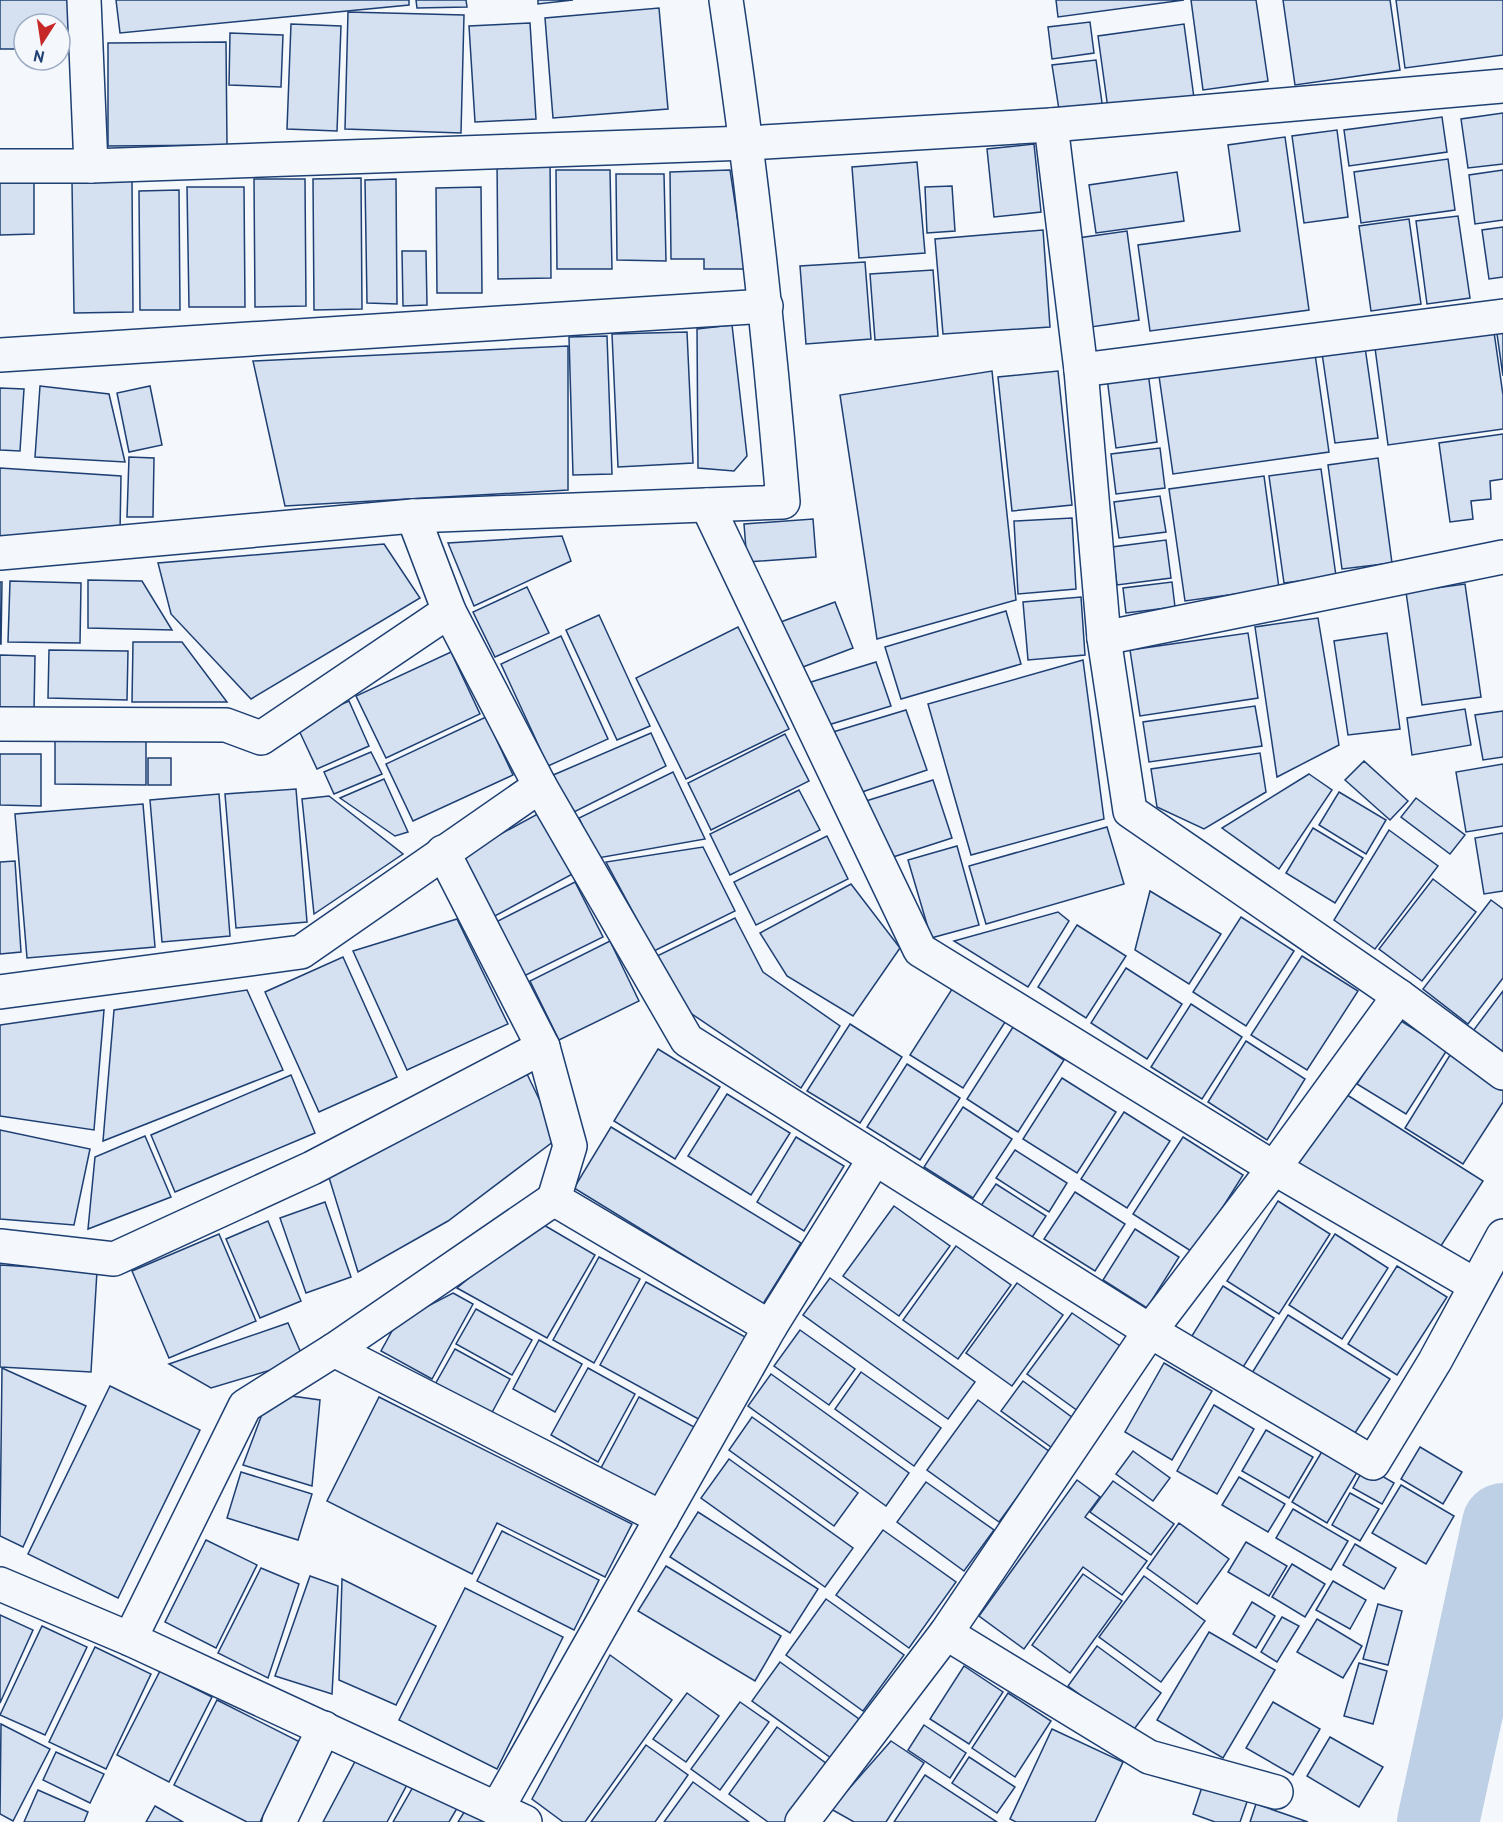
<svg xmlns="http://www.w3.org/2000/svg" width="1503" height="1822" viewBox="0 0 1503 1822" font-family="'PT Sans',sans-serif">
<style>
.lines{fill:none;stroke-linecap:round;stroke-linejoin:round}
.river{stroke:#bed0e5;stroke-width:82}
.building{fill:#d5e0f0;stroke:#1d3f73;stroke-width:1.5}
.minor-casing{stroke:#1d3f73;stroke-width:36}
.minor{stroke:#f4f7fb;stroke-width:33}
</style>
<rect width="100%" height="100%" fill="#f4f7fb"/>
<g class="lines">
<path class="river" d="M1438 1822 1503 1524"/>
</g>
<g class="building">
<path d="M0 0H71L70 50H60V24H24V49H0Z"/>
<path d="M116 0H409V5L120 33Z"/>
<path d="M416 0H466L467 7 417 8Z"/>
<path d="M538 0H573L538 4Z"/>
<path d="M1056 0H1184L1058 17Z"/>
<path d="M1191 0H1256L1268 81 1203 90Z"/>
<path d="M1283 0H1390L1400 70 1295 85Z"/>
<path d="M1396 0H1503V55L1405 68Z"/>
<path d="M659 8 668 109 553 118 545 18Z"/>
<path d="M348 12 464 15 461 133 345 129Z"/>
<path d="M1090 22 1094 53 1052 59 1048 27Z"/>
<path d="M530 23 536 119 475 122 469 26Z"/>
<path d="M291 24 341 26 337 131 287 129Z"/>
<path d="M1184 24 1194 98 1108 109 1098 36Z"/>
<path d="M230 33 283 35 281 87 229 85Z"/>
<path d="M226 42 227 145 108 146V43Z"/>
<path d="M1096 60 1103 110 1060 116 1052 65Z"/>
<path d="M1503 113V164L1468 168 1461 119Z"/>
<path d="M1442 117 1447 152 1349 166 1344 130Z"/>
<path d="M1337 130 1348 217 1304 223 1292 136Z"/>
<path d="M1285 137 1309 310 1150 331 1138 245 1240 231 1228 145Z"/>
<path d="M1034 144 1041 212 994 217 987 149Z"/>
<path d="M497 158H550L551 278 498 279Z"/>
<path d="M1448 159 1455 210 1361 223 1354 172Z"/>
<path d="M917 162 925 253 859 258 852 167Z"/>
<path d="M556 170H610L612 269H557Z"/>
<path d="M730 170 745 269H704V259H671L670 172Z"/>
<path d="M1503 170V220L1475 224 1469 175Z"/>
<path d="M1177 172 1184 221 1096 233 1089 185Z"/>
<path d="M616 174H664L666 261 617 260Z"/>
<path d="M361 178 362 309 314 310 313 179Z"/>
<path d="M254 179H305L306 306 255 307Z"/>
<path d="M396 179 397 304 367 303 365 180Z"/>
<path d="M132 181 133 312 74 313 72 182Z"/>
<path d="M0 183H34V234L0 235Z"/>
<path d="M952 186 955 231 927 233 925 187Z"/>
<path d="M187 187H244L245 307H189Z"/>
<path d="M481 187 482 293H437L436 188Z"/>
<path d="M179 190 180 310H140L139 191Z"/>
<path d="M1458 216 1470 298 1427 304 1416 221Z"/>
<path d="M1409 219 1421 304 1371 311 1359 226Z"/>
<path d="M1503 227V277L1489 279 1482 230Z"/>
<path d="M1043 230 1050 327 943 334 935 239Z"/>
<path d="M1127 231 1139 320 1091 327 1078 238Z"/>
<path d="M402 251H426L427 305 403 306Z"/>
<path d="M865 262 871 339 806 344 800 266Z"/>
<path d="M933 270 938 336 875 340 870 274Z"/>
<path d="M732 325 747 456 734 471 698 468 697 329Z"/>
<path d="M1503 326V376L1496 327Z"/>
<path d="M687 332 693 463 618 467 612 334Z"/>
<path d="M1494 332 1503 395V429L1388 445 1375 348Z"/>
<path d="M607 336 612 474 573 475 569 337Z"/>
<path d="M568 346V490L285 506 253 361Z"/>
<path d="M1365 347 1378 438 1335 443 1322 353Z"/>
<path d="M1315 354 1329 452 1173 474 1159 376Z"/>
<path d="M992 371 1016 600 877 639 840 395Z"/>
<path d="M1058 371 1072 505 1012 511 998 377Z"/>
<path d="M1148 372 1157 442 1116 448 1107 378Z"/>
<path d="M40 386 109 394 125 462 35 457Z"/>
<path d="M150 386 162 445 129 452 117 393Z"/>
<path d="M0 388 24 389 20 451 0 450Z"/>
<path d="M1503 434V479L1490 481 1491 499 1471 501 1473 519 1450 522 1439 443Z"/>
<path d="M1160 448 1165 488 1116 494 1111 454Z"/>
<path d="M129 457 154 458 153 517H127Z"/>
<path d="M1378 458 1392 563 1342 569 1328 465Z"/>
<path d="M0 468 121 476 120 532 0 539Z"/>
<path d="M1321 469 1336 576 1284 583 1269 476Z"/>
<path d="M1264 476 1279 588 1185 601 1169 489Z"/>
<path d="M1160 496 1166 532 1119 538 1114 502Z"/>
<path d="M1072 518 1076 589 1018 594 1014 521Z"/>
<path d="M813 519 816 557 747 562 744 524Z"/>
<path d="M562 536 571 561 474 606 448 543Z"/>
<path d="M1166 540 1171 578 1117 585 1112 547Z"/>
<path d="M384 544 420 598 251 699 171 614 158 563Z"/>
<path d="M88 580 142 581 172 630 88 628Z"/>
<path d="M10 581 81 583 80 643 8 642Z"/>
<path d="M0 582H2L1 644H0Z"/>
<path d="M1172 582 1175 607 1126 613 1123 588Z"/>
<path d="M1465 584 1481 697 1422 705 1406 592Z"/>
<path d="M527 587 549 633 495 657 473 612Z"/>
<path d="M1081 597 1085 655 1028 660 1023 602Z"/>
<path d="M835 602 853 648 795 670 778 623Z"/>
<path d="M1006 611 1021 664 901 699 885 647Z"/>
<path d="M599 615 650 726 617 740 566 630Z"/>
<path d="M1318 618 1339 745 1277 777 1255 627Z"/>
<path d="M738 627 789 729 686 779 636 678Z"/>
<path d="M1248 633 1258 698 1140 716 1130 650Z"/>
<path d="M1387 633 1400 729 1348 735 1334 641Z"/>
<path d="M561 636 608 739 548 766 501 664Z"/>
<path d="M133 642H182L227 702H132Z"/>
<path d="M49 650 128 651 127 700 48 698Z"/>
<path d="M451 652 480 714 386 758 356 696Z"/>
<path d="M0 655 35 656 34 712 0 711Z"/>
<path d="M1083 660 1104 819 971 855 928 704Z"/>
<path d="M876 662 891 706 828 725 811 682Z"/>
<path d="M349 701 369 746 317 769 296 724Z"/>
<path d="M1255 706 1262 746 1149 762 1143 722Z"/>
<path d="M1465 709 1471 745 1412 755 1407 718Z"/>
<path d="M906 710 927 770 862 792 833 732Z"/>
<path d="M1503 711V757L1483 760 1475 715Z"/>
<path d="M486 717 513 775 413 821 386 764Z"/>
<path d="M651 733 666 766 570 814 551 776Z"/>
<path d="M785 734 809 781 711 830 688 783Z"/>
<path d="M55 735 146 736V785L55 784Z"/>
<path d="M371 752 382 774 334 794 324 772Z"/>
<path d="M1260 753 1266 792 1204 829 1157 807 1151 769Z"/>
<path d="M0 754H41V806L0 805Z"/>
<rect x="148" y="758" width="23" height="27"/>
<path d="M1364 761 1408 801 1390 820 1345 780Z"/>
<path d="M1503 764V826L1466 832 1456 772Z"/>
<path d="M673 772 705 839 598 858 579 818Z"/>
<path d="M1309 774 1332 790 1279 869 1222 828Z"/>
<path d="M384 779 408 832 395 836 340 798Z"/>
<path d="M933 780 952 838 893 857 866 801Z"/>
<path d="M296 789 307 922 236 928 225 794Z"/>
<path d="M799 790 820 830 730 875 710 834Z"/>
<path d="M1339 792 1386 820 1366 854 1319 825Z"/>
<path d="M219 794 230 936 162 942 150 800Z"/>
<path d="M329 796 403 854 314 914 302 799Z"/>
<path d="M1416 798 1465 835 1450 854 1401 817Z"/>
<path d="M143 804 155 947 27 958 15 814Z"/>
<path d="M545 810 578 871 493 917 460 856Z"/>
<path d="M1107 827 1124 884 986 924 969 866Z"/>
<path d="M1313 828 1363 858 1335 903 1286 873Z"/>
<path d="M1389 830 1438 866 1375 949 1334 920Z"/>
<path d="M1503 833V891L1484 894 1475 838Z"/>
<path d="M827 836 848 879 756 925 734 882Z"/>
<path d="M957 846 979 925 931 938 908 860Z"/>
<path d="M703 847 735 911 654 951 606 862Z"/>
<path d="M15 861 21 952 0 954V862Z"/>
<path d="M1433 879 1476 912 1422 981 1379 949Z"/>
<path d="M575 882 603 937 522 977 496 922Z"/>
<path d="M851 884 900 948 853 1016 787 976 760 933Z"/>
<path d="M1150 891 1221 934 1189 984 1135 950Z"/>
<path d="M1491 900 1503 909V978L1468 1024 1423 989Z"/>
<path d="M1058 912 1069 921 1028 987 954 941Z"/>
<path d="M1241 917 1294 951 1246 1026 1193 992Z"/>
<path d="M735 918 763 972 840 1026 801 1088 686 1010 655 957Z"/>
<path d="M457 919 508 1024 407 1070 353 951Z"/>
<path d="M1077 925 1126 956 1086 1018 1038 987Z"/>
<path d="M610 941 639 1001 559 1040 530 981Z"/>
<path d="M1302 956 1358 991 1307 1070 1251 1035Z"/>
<path d="M343 957 397 1077 319 1112 265 992Z"/>
<path d="M1126 968 1182 1004 1147 1059 1091 1023Z"/>
<path d="M954 986 1007 1019 963 1088 910 1055Z"/>
<path d="M247 990 283 1070 103 1141 114 1010Z"/>
<path d="M1503 991V1054L1473 1031Z"/>
<path d="M1191 1004 1242 1037 1202 1099 1151 1067Z"/>
<path d="M104 1010 94 1130 0 1116V1025Z"/>
<path d="M1398 1019 1447 1050 1406 1114 1357 1084Z"/>
<path d="M850 1024 902 1057 860 1123 807 1091Z"/>
<path d="M1013 1027 1064 1060 1018 1132 967 1099Z"/>
<path d="M1246 1041 1305 1079 1267 1140 1208 1102Z"/>
<path d="M658 1049 720 1087 675 1159 614 1121Z"/>
<path d="M1450 1055 1503 1089V1102L1463 1164 1405 1128Z"/>
<path d="M907 1064 960 1098 920 1160 867 1127Z"/>
<path d="M527 1074 558 1138 448 1221 358 1272 327 1171Z"/>
<path d="M291 1075 315 1133 175 1192 151 1135Z"/>
<path d="M1062 1078 1116 1112 1077 1173 1023 1139Z"/>
<path d="M1344 1093 1483 1181 1437 1252 1298 1164Z"/>
<path d="M727 1094 790 1133 751 1195 688 1156Z"/>
<path d="M963 1107 1012 1139 973 1198 924 1167Z"/>
<path d="M1124 1112 1170 1141 1127 1208 1081 1179Z"/>
<path d="M611 1127 801 1243 763 1304 574 1188Z"/>
<path d="M0 1130 90 1149 74 1225 0 1219Z"/>
<path d="M145 1136 171 1197 88 1229 95 1157Z"/>
<path d="M796 1137 844 1166 804 1231 757 1202Z"/>
<path d="M1183 1137 1243 1175 1194 1253 1133 1214Z"/>
<path d="M1015 1150 1067 1183 1049 1212 996 1178Z"/>
<path d="M996 1184 1046 1216 1029 1242 978 1210Z"/>
<path d="M1075 1192 1125 1224 1095 1271 1044 1239Z"/>
<path d="M1278 1201 1330 1234 1279 1314 1227 1281Z"/>
<path d="M325 1202 351 1277 306 1293 280 1218Z"/>
<path d="M894 1206 950 1246 899 1316 843 1276Z"/>
<path d="M268 1221 301 1301 260 1318 226 1239Z"/>
<path d="M537 1221 595 1255 547 1338 457 1288Z"/>
<path d="M1135 1229 1179 1257 1147 1308 1103 1280Z"/>
<path d="M219 1234 256 1321 169 1358 132 1271Z"/>
<path d="M1335 1234 1388 1268 1342 1339 1289 1305Z"/>
<path d="M956 1246 1011 1285 958 1359 903 1320Z"/>
<path d="M599 1257 640 1279 594 1363 553 1340Z"/>
<path d="M0 1265 97 1271 91 1372 0 1367Z"/>
<path d="M1397 1266 1447 1297 1397 1375 1348 1344Z"/>
<path d="M830 1278 975 1382 948 1419 803 1315Z"/>
<path d="M646 1282 747 1338 702 1421 600 1365Z"/>
<path d="M1017 1283 1063 1315 1012 1386 966 1353Z"/>
<path d="M1223 1286 1274 1318 1240 1372 1190 1339Z"/>
<path d="M453 1293 473 1304 432 1379 381 1351 397 1322Z"/>
<path d="M476 1309 532 1340 512 1375 456 1344Z"/>
<path d="M1072 1313 1123 1348 1078 1411 1027 1374Z"/>
<path d="M1288 1315 1390 1379 1353 1436 1252 1373Z"/>
<path d="M288 1323 304 1360 211 1388 169 1364Z"/>
<path d="M800 1330 855 1369 829 1405 774 1366Z"/>
<path d="M539 1340 582 1364 555 1412 513 1389Z"/>
<path d="M455 1349 510 1379 489 1418 433 1388Z"/>
<path d="M1164 1363 1212 1391 1172 1460 1125 1432Z"/>
<path d="M2 1368 86 1406 23 1547 0 1536Z"/>
<path d="M588 1368 635 1394 598 1462 551 1435Z"/>
<path d="M861 1372 941 1428 914 1466 835 1409Z"/>
<path d="M771 1374 909 1473 886 1506 748 1406Z"/>
<path d="M1023 1381 1077 1421 1055 1450 1001 1411Z"/>
<path d="M110 1386 200 1430 118 1598 28 1554Z"/>
<path d="M270 1393 320 1400 312 1486 243 1465Z"/>
<path d="M379 1397 632 1524 605 1577 497 1523 472 1574 327 1501Z"/>
<path d="M639 1397 696 1428 657 1499 601 1468Z"/>
<path d="M978 1400 1050 1452 999 1522 927 1470Z"/>
<path d="M1214 1405 1254 1429 1217 1494 1177 1471Z"/>
<path d="M752 1417 858 1493 834 1526 729 1450Z"/>
<path d="M1266 1430 1313 1457 1289 1498 1242 1471Z"/>
<path d="M1420 1447 1462 1472 1443 1504 1401 1479Z"/>
<path d="M1324 1448 1359 1469 1327 1523 1292 1502Z"/>
<path d="M1133 1451 1170 1478 1153 1501 1116 1474Z"/>
<path d="M729 1459 853 1548 825 1587 701 1498Z"/>
<path d="M1365 1466 1394 1483 1382 1504 1353 1488Z"/>
<path d="M241 1472 312 1494 298 1540 227 1518Z"/>
<path d="M1239 1477 1285 1504 1268 1532 1222 1505Z"/>
<path d="M1077 1480 1100 1497 1085 1517 1147 1561 1122 1595 1083 1567 1024 1649 979 1616Z"/>
<path d="M1113 1481 1174 1524 1151 1555 1090 1512Z"/>
<path d="M926 1482 994 1530 964 1571 897 1522Z"/>
<path d="M1401 1485 1454 1516 1426 1564 1372 1533Z"/>
<path d="M1350 1493 1379 1509 1360 1541 1332 1525Z"/>
<path d="M1293 1509 1348 1541 1331 1570 1276 1538Z"/>
<path d="M698 1512 818 1589 790 1633 670 1557Z"/>
<path d="M1179 1523 1229 1559 1197 1604 1147 1568Z"/>
<path d="M883 1530 956 1582 909 1648 836 1595Z"/>
<path d="M502 1531 599 1580 574 1630 477 1581Z"/>
<path d="M206 1540 257 1565 216 1648 165 1622Z"/>
<path d="M1246 1542 1287 1566 1269 1596 1228 1572Z"/>
<path d="M1355 1544 1396 1568 1384 1589 1343 1565Z"/>
<path d="M1292 1564 1325 1584 1305 1617 1272 1597Z"/>
<path d="M666 1566 781 1636 755 1681 638 1611Z"/>
<path d="M261 1568 299 1584 268 1678 218 1653Z"/>
<path d="M1083 1574 1122 1601 1070 1673 1032 1645Z"/>
<path d="M310 1576 338 1586 332 1694 275 1676Z"/>
<path d="M1144 1576 1205 1621 1161 1682 1099 1637Z"/>
<path d="M342 1579 436 1626 396 1705 339 1680Z"/>
<path d="M1333 1581 1366 1600 1350 1629 1316 1610Z"/>
<path d="M465 1588 563 1637 497 1769 399 1720Z"/>
<path d="M826 1599 904 1655 863 1711 786 1655Z"/>
<path d="M1252 1602 1275 1616 1256 1648 1233 1634Z"/>
<path d="M1378 1604 1402 1611 1388 1665 1363 1659Z"/>
<path d="M0 1615 33 1630 0 1703Z"/>
<path d="M1282 1617 1299 1626 1277 1662 1261 1652Z"/>
<path d="M1317 1619 1362 1646 1343 1678 1297 1652Z"/>
<path d="M42 1626 87 1647 45 1735 0 1715Z"/>
<path d="M1209 1632 1275 1670 1223 1758 1157 1720Z"/>
<path d="M1097 1646 1161 1693 1132 1732 1068 1686Z"/>
<path d="M95 1647 151 1674 106 1769 49 1742Z"/>
<path d="M610 1655 672 1700 585 1822H563L532 1799Z"/>
<path d="M780 1662 859 1719 831 1758 752 1701Z"/>
<path d="M1359 1663 1387 1671 1373 1724 1344 1716Z"/>
<path d="M964 1666 1003 1692 969 1744 930 1719Z"/>
<path d="M160 1671 212 1697 169 1782 117 1755Z"/>
<path d="M687 1693 719 1716 686 1762 653 1739Z"/>
<path d="M1008 1693 1051 1721 1015 1777 972 1748Z"/>
<path d="M217 1700 300 1742 260 1822H247L174 1785Z"/>
<path d="M740 1702 769 1722 720 1790 691 1769Z"/>
<path d="M1273 1702 1320 1729 1293 1775 1246 1748Z"/>
<path d="M1 1724 50 1749 13 1821 0 1814Z"/>
<path d="M924 1725 966 1753 950 1778 908 1750Z"/>
<path d="M777 1727 827 1764 785 1822H768L729 1794Z"/>
<path d="M1052 1729 1123 1762 1095 1822H1016L1010 1819Z"/>
<path d="M1330 1737 1383 1767 1359 1807 1307 1776Z"/>
<path d="M891 1741 924 1763 886 1822H854L831 1809Z"/>
<path d="M646 1745 688 1775 655 1822H591Z"/>
<path d="M56 1752 104 1774 90 1803 43 1780Z"/>
<path d="M359 1754 409 1781 387 1822H323Z"/>
<path d="M969 1757 1015 1787 997 1813 952 1783Z"/>
<path d="M925 1775 997 1822H894Z"/>
<path d="M417 1780 459 1805 449 1822H393Z"/>
<path d="M693 1782 749 1822H664Z"/>
<path d="M1203 1784 1248 1799 1240 1822H1215L1193 1814Z"/>
<path d="M38 1790 88 1812 84 1822H24Z"/>
<path d="M1256 1804 1308 1822H1250Z"/>
<path d="M155 1806 183 1822H146Z"/>
<path d="M468 1806 495 1822H458Z"/>
</g>
<g class="lines">
<defs>
<g id="minor">
<path d="M84 0 91 166"/>
<path d="M1051 125 1081 370 1104 638 1130 811 1399 996 1503 1073"/>
<path d="M0 166H91L747 143 1051 125 1503 86"/>
<path d="M0 355 766 306"/>
<path d="M1081 370 1503 316"/>
<path d="M707 505 920 950 1274 1168 1475 1285"/>
<path d="M413 516 449 611 540 786 687 1040 1150 1331 1373 1463 1435 1361 1503 1236"/>
<path d="M0 553 413 516 783 502C769 334 751 167 726 0"/>
<path d="M1104 638 1503 557"/>
<path d="M0 724 226 725 261 738 449 611"/>
<path d="M443 852 543 1047 570 1146 554 1199 770 1327 498 1807"/>
<path d="M0 992 301 952 540 786"/>
<path d="M0 1246 114 1259 312 1168 543 1047"/>
<path d="M770 1327 875 1158"/>
<path d="M334 1350 662 1518"/>
<path d="M0 1584 130 1639 525 1822"/>
<path d="M946 1633 1149 1757 1276 1792"/>
<path d="M130 1639 245 1406 334 1350 554 1199"/>
<path d="M279 1822 324 1728"/>
<path d="M802 1822 946 1633 1150 1331 1274 1168 1399 996"/>
</g>
</defs>
<use href="#minor" class="minor-casing"/>
<use href="#minor" class="minor"/>
</g>
<g transform="translate(42 42) rotate(192)"><circle r="28" fill="#f4f7fb" stroke="#9eadc5" stroke-width="1.5"/>
<path d="M0-4.5L10 22L0 15L-10 22Z" fill="#c62828"/>
<text y="-9" font-size="16" font-weight="bold" text-anchor="middle" fill="#1d3f73">N</text>
</g>
</svg>
